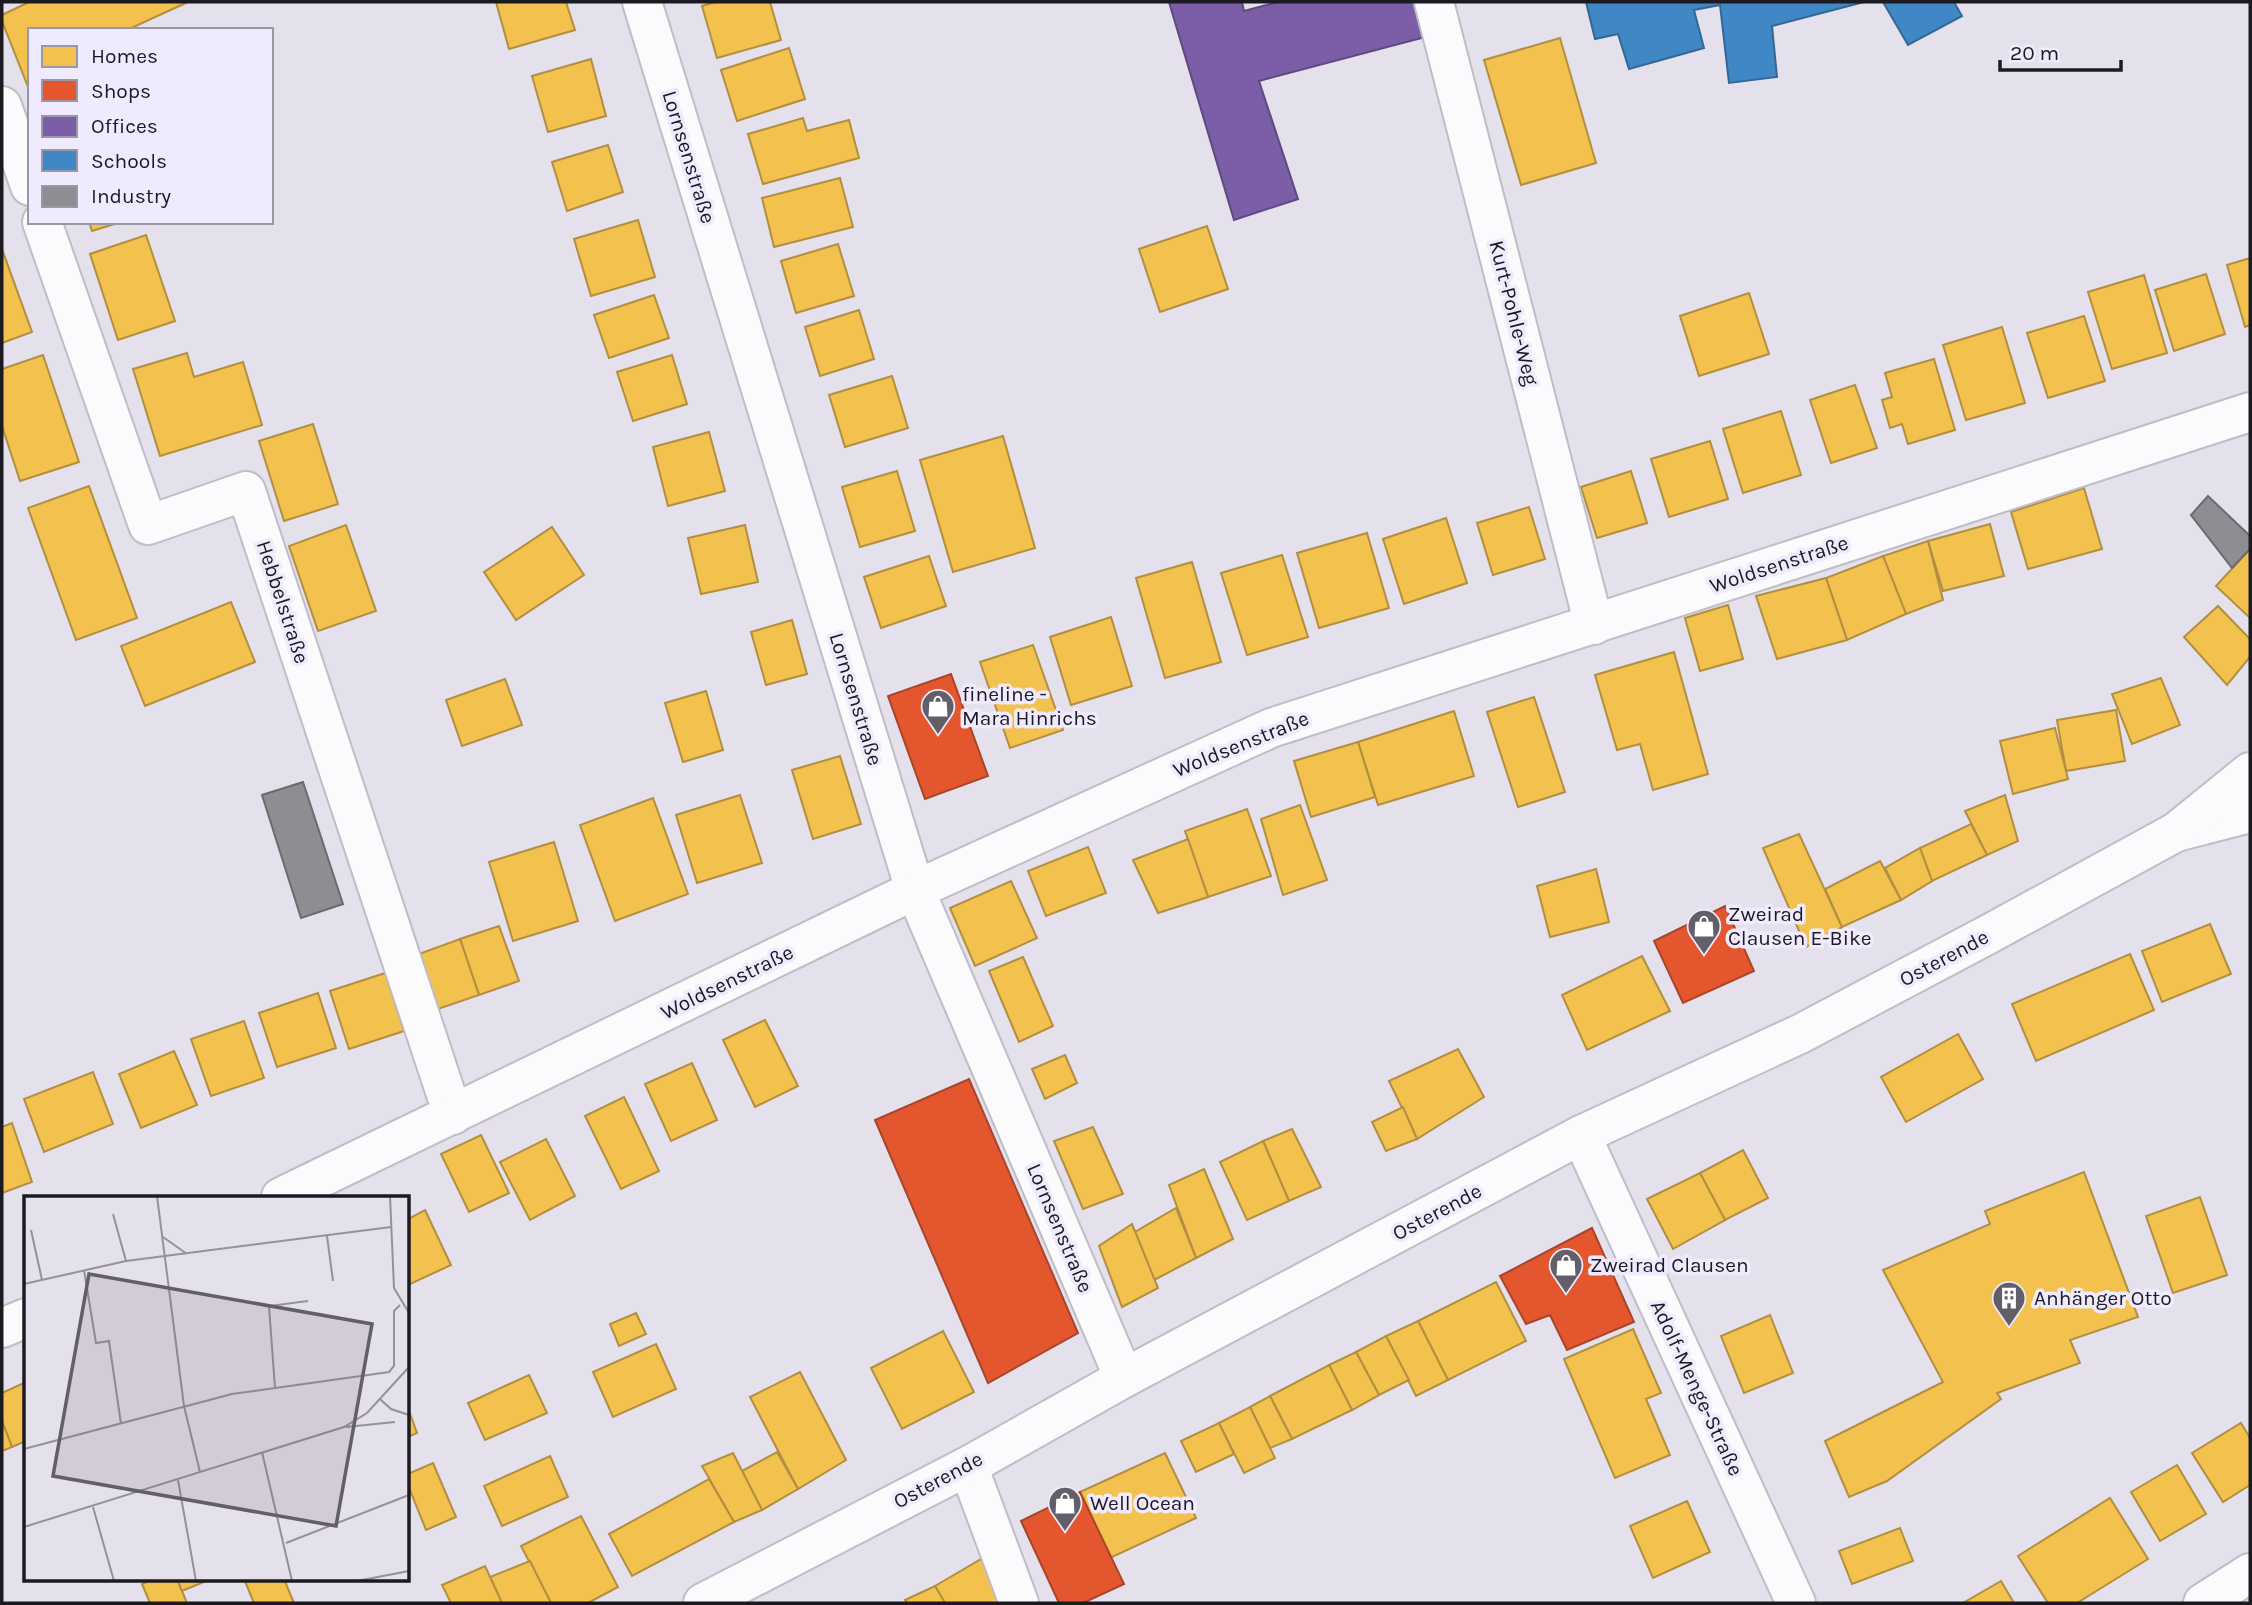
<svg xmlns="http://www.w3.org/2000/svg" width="2252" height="1605" viewBox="0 0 2252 1605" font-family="Karla,sans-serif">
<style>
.homes{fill:#f2c14e;stroke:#b28f40;stroke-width:2}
.shops{fill:#e4572e;stroke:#a8452a;stroke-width:2}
.offices{fill:#7b5ea7;stroke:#5e4a7f;stroke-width:2}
.schools{fill:#3f88c5;stroke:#346794;stroke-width:2}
.industry{fill:#8d8d92;stroke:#6b6a70;stroke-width:2}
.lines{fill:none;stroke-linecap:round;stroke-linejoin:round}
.street-casing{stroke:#bfbdc6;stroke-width:42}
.secondary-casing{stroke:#bfbdc6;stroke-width:42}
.street{stroke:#fbfafc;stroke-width:38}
.secondary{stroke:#fbfafc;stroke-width:38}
.labels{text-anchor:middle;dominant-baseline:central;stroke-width:7;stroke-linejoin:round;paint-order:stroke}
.street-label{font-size:21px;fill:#1c1a21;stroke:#f0eafe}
.poi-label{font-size:21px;fill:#1c1a21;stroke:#f0eafe;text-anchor:start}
.inset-road{fill:none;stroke:#94919b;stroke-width:2}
.view{fill:#625f68;fill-opacity:0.15;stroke:#625f68;stroke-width:3.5}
.inset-edge{fill:none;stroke:#1c1a21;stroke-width:3.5}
</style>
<rect width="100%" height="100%" fill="#e4e0ec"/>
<g class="homes">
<path d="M29 2H188L127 30H30V92L2 21V15Z"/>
<path d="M496 2H566L575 30 509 49Z"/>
<path d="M715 2H770L781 40 717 58 702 6Z"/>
<path d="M1560 38 1596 163 1521 185 1484 60Z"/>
<path d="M789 48 805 99 737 121 721 70Z"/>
<path d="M591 59 606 116 548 132 532 76Z"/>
<path d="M803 118 807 131 849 120 859 158 763 184 748 134Z"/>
<path d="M608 145 623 192 567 211 552 162Z"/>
<path d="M840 178 853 227 774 247 762 198Z"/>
<path d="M638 220 655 277 591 296 574 239Z"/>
<path d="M89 222H121L92 231Z"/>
<path d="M1207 226 1228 289 1160 312 1139 249Z"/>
<path d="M146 235 175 321 118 340 90 254Z"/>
<path d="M838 244 854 296 796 313 781 261Z"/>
<path d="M2 249 32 332 2 343Z"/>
<path d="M2250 258V325L2245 327 2227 265Z"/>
<path d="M2206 274 2225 334 2174 351 2155 290Z"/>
<path d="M2144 275 2167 353 2112 369 2088 292Z"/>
<path d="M1749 293 1769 354 1699 376 1680 316Z"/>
<path d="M654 295 669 338 609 358 594 315Z"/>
<path d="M859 310 874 359 820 376 805 327Z"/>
<path d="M2084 316 2105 381 2048 398 2027 333Z"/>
<path d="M2002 327 2025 403 1966 420 1943 345Z"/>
<path d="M187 353 194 377 243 362 262 425 160 456 133 369Z"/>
<path d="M43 355 79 462 20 481 2 426V369Z"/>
<path d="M672 355 687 404 633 421 617 372Z"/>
<path d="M1934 359 1955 430 1908 444 1902 424 1890 428 1882 400 1892 397 1885 373Z"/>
<path d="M892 376 908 428 845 447 829 395Z"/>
<path d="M1855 385 1877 448 1831 463 1810 400Z"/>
<path d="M1781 411 1801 475 1743 493 1723 429Z"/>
<path d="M313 424 338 504 284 521 259 441Z"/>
<path d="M709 432 725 491 668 506 653 447Z"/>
<path d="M1003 436 1035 548 953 572 920 460Z"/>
<path d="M1710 441 1728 499 1669 517 1651 459Z"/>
<path d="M897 471 915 531 860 547 842 487Z"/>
<path d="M1631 471 1647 523 1597 538 1581 487Z"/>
<path d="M89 486 137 618 76 640 28 508Z"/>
<path d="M2084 488 2102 549 2028 569 2011 512Z"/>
<path d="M1529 507 1545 559 1493 575 1477 523Z"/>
<path d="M1446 518 1467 583 1404 604 1383 539Z"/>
<path d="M1990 524 2004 576 1943 591 1928 541Z"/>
<path d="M346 525 376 611 318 631 289 546Z"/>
<path d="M745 525 758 582 701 594 688 538Z"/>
<path d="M552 527 584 575 516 620 484 572Z"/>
<path d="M1367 533 1389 608 1319 628 1297 553Z"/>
<path d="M1928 541 1943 600 1906 614 1883 556Z"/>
<path d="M2250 549V618L2216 586Z"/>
<path d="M1282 555 1308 637 1247 655 1221 573Z"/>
<path d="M929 556 946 606 881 628 864 577Z"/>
<path d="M1883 556 1906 614 1847 640 1826 578Z"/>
<path d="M1192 562 1221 662 1165 678 1136 578Z"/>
<path d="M1826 578 1847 640 1777 659 1756 596Z"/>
<path d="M231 602 255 662 145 706 121 646Z"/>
<path d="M1728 605 1743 659 1700 671 1685 618Z"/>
<path d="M2218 606 2250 639V657L2227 685 2184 637Z"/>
<path d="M1111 617 1132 686 1071 705 1050 637Z"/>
<path d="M792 620 807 674 766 685 751 632Z"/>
<path d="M1033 645 1063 730 1010 748 980 662Z"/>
<path d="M1674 652 1708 774 1653 790 1640 744 1617 750 1595 675Z"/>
<path d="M2161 678 2180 725 2132 744 2112 694Z"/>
<path d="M505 679 522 725 462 746 446 700Z"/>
<path d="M706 691 723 750 683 762 665 703Z"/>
<path d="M1534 697 1565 792 1518 807 1487 712Z"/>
<path d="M2116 710 2125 761 2066 771 2057 720Z"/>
<path d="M1454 711 1474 776 1378 805 1358 742Z"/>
<path d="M2055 728 2068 779 2013 794 2000 741Z"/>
<path d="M1358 742 1375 797 1311 817 1294 761Z"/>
<path d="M840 756 861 824 813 839 792 770Z"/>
<path d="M740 795 762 863 697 883 676 815Z"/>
<path d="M2005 795 2018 841 1987 855 1965 811Z"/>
<path d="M653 798 688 894 615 921 580 825Z"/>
<path d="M1300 805 1327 880 1283 895 1261 819Z"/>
<path d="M1247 809 1271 876 1208 897 1185 831Z"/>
<path d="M1971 824 1987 855 1932 881 1920 848Z"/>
<path d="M1799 834 1842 927 1806 947 1763 848Z"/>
<path d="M1188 839 1208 897 1158 913 1133 860Z"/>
<path d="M554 842 578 921 513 941 489 862Z"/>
<path d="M1088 847 1106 893 1046 916 1028 871Z"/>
<path d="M1920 848 1932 881 1901 900 1885 868Z"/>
<path d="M1880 861 1901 900 1842 927 1825 889Z"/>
<path d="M1596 869 1609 922 1550 937 1537 886Z"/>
<path d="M1011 881 1037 938 975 966 950 908Z"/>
<path d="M2210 924 2231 974 2162 1002 2142 951Z"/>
<path d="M499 926 519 981 479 995 460 939Z"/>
<path d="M460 939 479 995 435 1010 416 955Z"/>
<path d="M2130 954 2154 1010 2036 1061 2012 1004Z"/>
<path d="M1642 956 1670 1011 1587 1050 1562 995Z"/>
<path d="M1023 957 1053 1026 1019 1042 989 971Z"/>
<path d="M385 973 404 1031 349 1049 330 991Z"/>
<path d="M318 993 336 1048 277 1067 259 1013Z"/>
<path d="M765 1020 798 1086 755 1107 723 1040Z"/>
<path d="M244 1021 264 1078 211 1096 191 1039Z"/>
<path d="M1958 1034 1983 1079 1906 1122 1881 1077Z"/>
<path d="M1458 1049 1484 1097 1417 1139 1389 1081Z"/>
<path d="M174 1051 197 1105 141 1128 119 1074Z"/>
<path d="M1065 1055 1077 1083 1045 1099 1032 1069Z"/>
<path d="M692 1063 717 1120 671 1141 645 1084Z"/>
<path d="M93 1072 113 1124 44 1152 24 1099Z"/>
<path d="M624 1097 659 1171 621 1189 585 1116Z"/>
<path d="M1403 1107 1417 1139 1386 1151 1372 1122Z"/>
<path d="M12 1123 32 1182 2 1193V1127Z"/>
<path d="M1093 1127 1123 1194 1083 1209 1054 1141Z"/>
<path d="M1292 1129 1321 1187 1289 1201 1263 1141Z"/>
<path d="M481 1135 509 1193 469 1212 441 1154Z"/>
<path d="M546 1139 575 1196 530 1220 500 1162Z"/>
<path d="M1263 1141 1289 1201 1247 1220 1220 1162Z"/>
<path d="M1743 1150 1768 1198 1725 1220 1700 1173Z"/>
<path d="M1204 1169 1233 1239 1196 1258 1169 1185Z"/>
<path d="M2084 1172 2138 1317 2070 1340 2080 1363 1997 1393 2001 1399 1887 1481 1849 1497 1825 1441 1943 1382 1883 1270 1990 1224 1985 1211Z"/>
<path d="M1700 1173 1725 1220 1673 1249 1647 1199Z"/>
<path d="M2200 1197 2227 1275 2173 1293 2146 1216Z"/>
<path d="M1176 1208 1196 1258 1154 1280 1135 1232Z"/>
<path d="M425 1210 451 1265 408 1285V1219Z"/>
<path d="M1132 1224 1158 1288 1122 1307 1099 1246Z"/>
<path d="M1496 1282 1526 1341 1448 1380 1418 1321Z"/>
<path d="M636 1313 646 1334 619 1346 610 1324Z"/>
<path d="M1770 1315 1793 1373 1744 1393 1721 1336Z"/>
<path d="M1418 1321 1448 1380 1416 1396 1386 1336Z"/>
<path d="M1633 1329 1661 1393 1646 1399 1670 1455 1615 1478 1564 1359Z"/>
<path d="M943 1331 974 1392 902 1429 871 1368Z"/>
<path d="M1386 1336 1409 1380 1379 1395 1356 1352Z"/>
<path d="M656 1344 676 1389 613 1417 593 1372Z"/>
<path d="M1356 1352 1379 1395 1352 1410 1329 1365Z"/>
<path d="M1329 1365 1352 1410 1292 1439 1270 1396Z"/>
<path d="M800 1372 846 1460 798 1489 750 1397Z"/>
<path d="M529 1375 547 1413 485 1440 468 1403Z"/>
<path d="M26 1382V1441L12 1447 2 1421V1393Z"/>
<path d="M1270 1396 1292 1439 1270 1448 1250 1407Z"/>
<path d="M1250 1407 1275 1458 1244 1473 1219 1423Z"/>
<path d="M408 1408 417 1433 408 1437Z"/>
<path d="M2 1421 12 1447 2 1451Z"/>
<path d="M1219 1423 1234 1454 1196 1472 1181 1441Z"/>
<path d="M2241 1423 2250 1438V1485L2223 1502 2192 1453Z"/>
<path d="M777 1452 798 1489 762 1510 742 1471Z"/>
<path d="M733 1453 762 1510 734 1522 702 1466Z"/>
<path d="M1165 1453 1196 1518 1110 1558 1080 1492Z"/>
<path d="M550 1456 568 1497 502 1526 484 1486Z"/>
<path d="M433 1463 456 1517 426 1530 408 1485V1474Z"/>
<path d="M2177 1465 2206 1514 2160 1541 2131 1492Z"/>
<path d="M709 1479 734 1522 632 1576 609 1534Z"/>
<path d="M2110 1498 2148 1559 2077 1603H2048L2018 1556Z"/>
<path d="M1687 1501 1710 1552 1653 1578 1630 1526Z"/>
<path d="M581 1516 618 1587 588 1603H551L521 1546Z"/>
<path d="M1900 1528 1913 1561 1852 1584 1839 1551Z"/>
<path d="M988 1555 1012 1603H945L935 1586Z"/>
<path d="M530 1561 551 1603H502L490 1577Z"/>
<path d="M485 1566 502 1603H451L442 1585Z"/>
<path d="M153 1579H177L187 1603H150L142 1584Z"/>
<path d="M177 1579H211L182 1591Z"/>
<path d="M244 1579H284L294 1603H254Z"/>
<path d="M2001 1581 2014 1603H1963Z"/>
<path d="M935 1586 945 1603H907L905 1600Z"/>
</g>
<g class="shops">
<path d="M951 674 988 776 925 799 888 696Z"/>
<path d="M1725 906 1754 971 1683 1003 1654 941Z"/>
<path d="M969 1079 1078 1333 988 1383 875 1120Z"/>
<path d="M1592 1228 1634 1322 1567 1350 1550 1315 1526 1324 1500 1276Z"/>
<path d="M1080 1492 1124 1584 1083 1603H1059L1021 1521Z"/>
</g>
<path class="offices" d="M1169 2H1242L1244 11 1278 2H1420L1429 36 1259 81 1298 199 1234 220Z"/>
<g class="schools">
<path d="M1586 2H1864L1772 26 1777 77 1729 83 1720 5 1694 10 1704 48 1629 69 1618 34 1595 39Z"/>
<path d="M1883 2H1954L1962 16 1908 45Z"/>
</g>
<g class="industry">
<path d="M2208 496 2250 536V549L2232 568 2191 515Z"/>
<path d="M303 782 343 904 301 918 262 795Z"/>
</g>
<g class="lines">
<defs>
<g id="street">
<path d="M642 2 915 890 1124 1378"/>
<path d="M1434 2 1594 625"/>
<path d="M2 106 30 186"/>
<path d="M42 222 148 525 246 491 453 1115"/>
<path d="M2176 832 2250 813"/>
<path d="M281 1197 915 890 1271 728 2250 412"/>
<path d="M2 1328 26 1318"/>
<path d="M968 1466 1019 1603"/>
<path d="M2203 1603 2250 1573"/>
</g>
<g id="secondary">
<path d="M1581 1135 1796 1603"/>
<path d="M703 1603 968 1466 1124 1378 1581 1135 1800 1034 1989 934 2176 832 2250 772"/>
</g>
</defs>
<use href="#street" class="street-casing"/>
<use href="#secondary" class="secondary-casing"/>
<use href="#street" class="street"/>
<use href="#secondary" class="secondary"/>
</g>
<defs>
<symbol id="shop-pin" viewBox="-11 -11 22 30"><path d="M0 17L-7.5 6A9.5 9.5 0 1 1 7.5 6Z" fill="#625f68" stroke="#f0eafe"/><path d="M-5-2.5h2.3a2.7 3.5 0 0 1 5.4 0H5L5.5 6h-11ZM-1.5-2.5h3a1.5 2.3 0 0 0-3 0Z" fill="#fff"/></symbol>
<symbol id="building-pin" viewBox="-11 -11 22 30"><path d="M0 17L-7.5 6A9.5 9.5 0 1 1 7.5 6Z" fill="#625f68" stroke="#f0eafe"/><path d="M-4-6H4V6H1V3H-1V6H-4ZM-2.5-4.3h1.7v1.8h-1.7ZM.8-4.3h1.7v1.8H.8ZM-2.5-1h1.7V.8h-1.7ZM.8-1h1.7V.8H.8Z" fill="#fff"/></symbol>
</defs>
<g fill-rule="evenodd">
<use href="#shop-pin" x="919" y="687" width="38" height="52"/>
<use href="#shop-pin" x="1685" y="907" width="38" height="52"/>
<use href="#shop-pin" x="1547" y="1246" width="38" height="52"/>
<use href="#building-pin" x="1990" y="1279" width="38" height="52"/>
<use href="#shop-pin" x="1046" y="1484" width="38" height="52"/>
</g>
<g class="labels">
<g class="street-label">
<text transform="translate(689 157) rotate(73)">Lornsenstraße</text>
<text transform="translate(1514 313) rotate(76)">Kurt-Pohle-Weg</text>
<text transform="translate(1779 564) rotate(-18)">Woldsenstraße</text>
<text transform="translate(283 602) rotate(72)">Hebbelstraße</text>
<text transform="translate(856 699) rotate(73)">Lornsenstraße</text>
<text transform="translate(1241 744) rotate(-22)">Woldsenstraße</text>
<text transform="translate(1944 958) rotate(-28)">Osterende</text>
<text transform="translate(727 982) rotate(-26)">Woldsenstraße</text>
<text transform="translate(1437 1212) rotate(-28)">Osterende</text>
<text transform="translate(1060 1228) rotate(67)">Lornsenstraße</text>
<text transform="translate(1697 1388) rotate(65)">Adolf-Menge-Straße</text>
<text transform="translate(938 1480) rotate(-28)">Osterende</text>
</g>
<g class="poi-label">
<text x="962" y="694">fineline -<tspan x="962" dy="24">Mara Hinrichs</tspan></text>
<text x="1728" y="914">Zweirad<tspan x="1728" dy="24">Clausen E-Bike</tspan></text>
<text x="1590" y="1265">Zweirad Clausen</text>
<text x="2034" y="1298">Anhänger Otto</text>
<text x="1090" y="1503">Well Ocean</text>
</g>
</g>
<g transform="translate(24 1196)">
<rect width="385" height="385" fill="#e4e0ec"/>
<path class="inset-road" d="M133 0 160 210 176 276M366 0 370 92 385 117M89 18 102 65M7 34 18 84M303 40 309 85M139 41 163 58M60 74 72 147 85 145 97 228M0 88 102 65 367 31M251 192 245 110 284 105M356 203 367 213 385 219M322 231 371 226M0 253 208 198 365 176 370 170V115L376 109M238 256 268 385M154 284 172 385M69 311 90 385M0 331 320 231 343 217 385 171M262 347 385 299M333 385 385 375"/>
<path class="view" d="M65 78 348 128 312 330 29 280Z"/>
<rect width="385" height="385" class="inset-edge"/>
</g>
<rect width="2252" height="1605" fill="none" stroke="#1c1a21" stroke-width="7"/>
<rect x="28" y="28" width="245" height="196" fill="#f0eafe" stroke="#9b97a6" stroke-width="2"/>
<rect x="42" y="46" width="35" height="21" fill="#f2c14e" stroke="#9b97a6" stroke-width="2"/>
<text x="91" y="63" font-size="21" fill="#1c1a21">Homes</text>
<rect x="42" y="80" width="35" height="21" fill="#e4572e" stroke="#9b97a6" stroke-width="2"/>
<text x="91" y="98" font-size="21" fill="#1c1a21">Shops</text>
<rect x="42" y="116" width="35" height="21" fill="#7b5ea7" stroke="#9b97a6" stroke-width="2"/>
<text x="91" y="133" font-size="21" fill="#1c1a21">Offices</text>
<rect x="42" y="150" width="35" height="21" fill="#3f88c5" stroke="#9b97a6" stroke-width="2"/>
<text x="91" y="168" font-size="21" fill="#1c1a21">Schools</text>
<rect x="42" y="186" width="35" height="21" fill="#8d8d92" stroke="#9b97a6" stroke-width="2"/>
<text x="91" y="203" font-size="21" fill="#1c1a21">Industry</text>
<path d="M2000 60v10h121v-10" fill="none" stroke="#1c1a21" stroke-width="3.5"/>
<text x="2010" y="60" font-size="21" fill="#1c1a21" stroke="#f0eafe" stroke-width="5" paint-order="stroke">20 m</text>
</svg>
